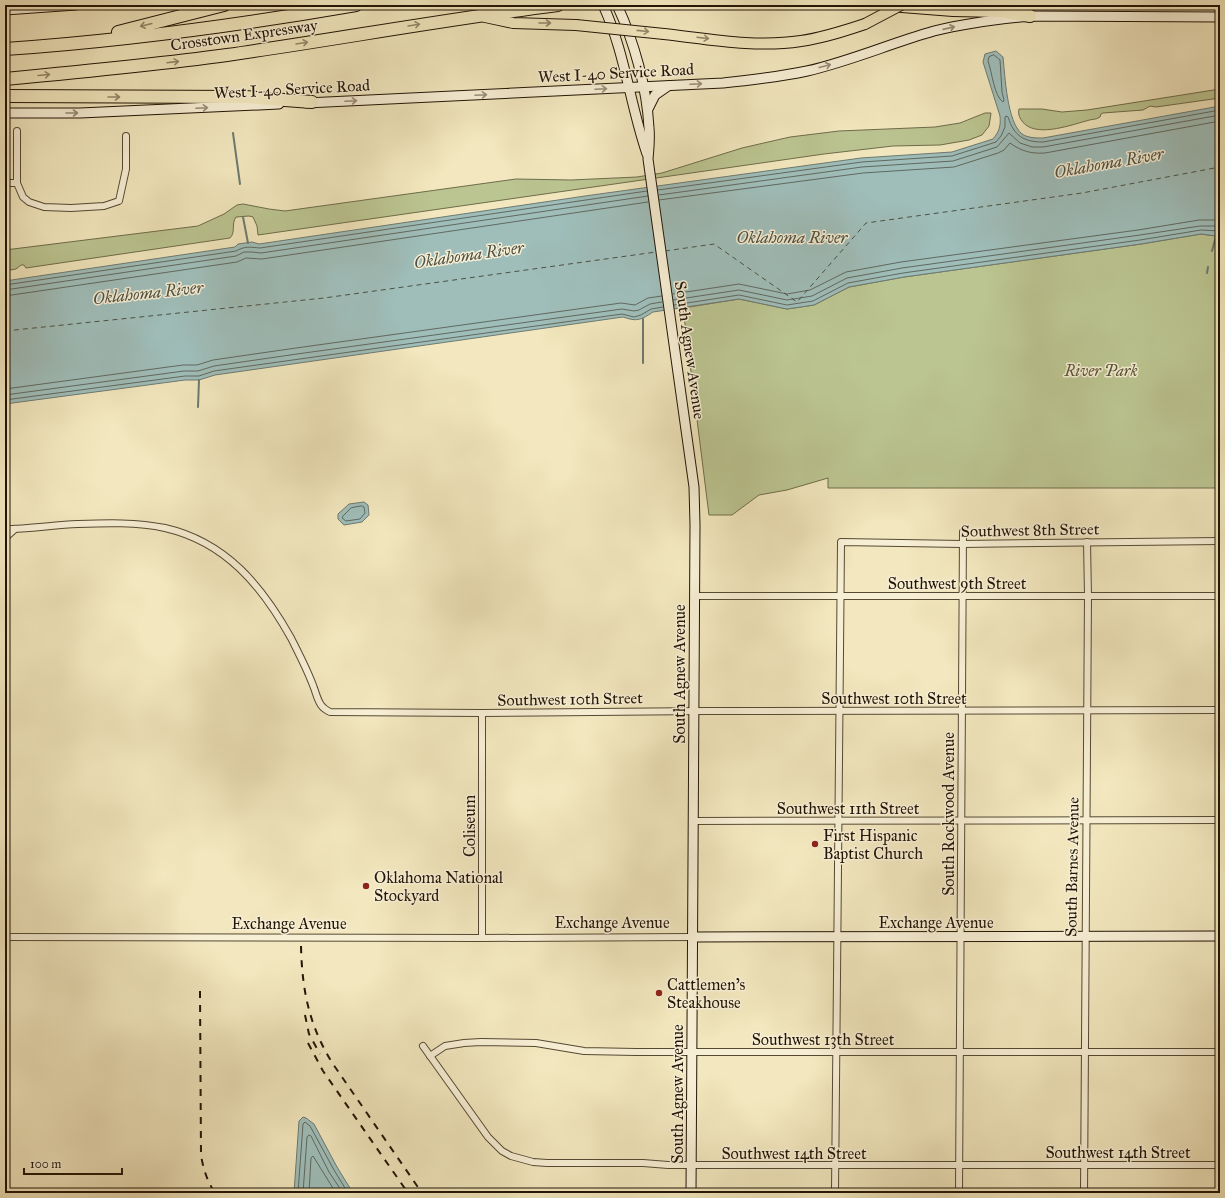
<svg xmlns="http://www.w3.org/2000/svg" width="1225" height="1198" viewBox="0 0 1225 1198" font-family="'IM FELL Great Primer',serif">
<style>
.green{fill:#bbc591;stroke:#6e6c4b}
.water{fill:#9fbeba;stroke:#6d7a72}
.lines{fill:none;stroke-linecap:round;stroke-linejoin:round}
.shore{stroke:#606960;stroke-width:1}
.stream{stroke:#6d7a72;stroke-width:2}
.ferry{stroke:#4d5044;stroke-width:1;stroke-dasharray:5 4;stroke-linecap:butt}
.street-casing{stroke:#554933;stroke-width:8}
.secondary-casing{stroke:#211405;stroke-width:11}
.primary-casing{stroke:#211405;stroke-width:12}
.highway-casing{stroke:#211405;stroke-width:14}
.street{stroke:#f7efd5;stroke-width:6}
.secondary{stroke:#f7efd5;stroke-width:9}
.primary{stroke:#f2e7be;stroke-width:10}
.highway{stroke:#f2e7be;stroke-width:12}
.rail{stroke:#211405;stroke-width:2;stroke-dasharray:7 7;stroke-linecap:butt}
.primary-bridge-casing{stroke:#211405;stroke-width:12;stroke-linecap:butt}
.primary-bridge{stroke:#f2e7be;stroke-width:10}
.oneway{stroke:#94886b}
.oneway2{stroke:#978c77}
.poi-dot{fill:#8f2418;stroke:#f7efd5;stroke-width:1.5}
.labels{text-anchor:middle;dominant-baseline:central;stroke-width:3;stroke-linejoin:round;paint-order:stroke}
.street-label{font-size:16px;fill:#211405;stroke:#f7efd5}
.park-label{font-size:16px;font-style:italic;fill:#575236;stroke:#f7efd5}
.poi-label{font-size:16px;fill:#211405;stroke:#f7efd5;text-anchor:start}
.water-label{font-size:17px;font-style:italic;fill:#4d5044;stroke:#f7efd5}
</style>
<rect width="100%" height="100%" fill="#f2e7be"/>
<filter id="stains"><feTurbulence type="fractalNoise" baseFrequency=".005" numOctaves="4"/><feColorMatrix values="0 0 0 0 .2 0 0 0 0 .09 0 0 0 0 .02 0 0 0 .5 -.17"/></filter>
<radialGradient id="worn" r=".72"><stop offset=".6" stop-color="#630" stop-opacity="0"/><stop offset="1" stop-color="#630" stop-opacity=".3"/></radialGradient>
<g class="green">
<path d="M1220 89V98L1156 107 1150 106 1143 110 1103 113 1101 114 1100 117C1096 120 1091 119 1086 121 1068 126 1034 138 1022 121 1019 117 1018 113 1019 109H1042L1062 112 1087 110Z"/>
<path d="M985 113H991L989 126 982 135 969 140 940 145 893 146 824 154 258 235 257 226 253 217 249 216 236 217C231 224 236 232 230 238L26 268 24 265H21L16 269 5 271V250L198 226 224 214 237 205 243 204 269 209 285 211 516 179 571 180 637 177 662 173 742 148 790 137 839 131 935 127 960 123Z"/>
<path d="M1201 234 1216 236 1220 235V488H828V478L787 490 759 495 732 515H709L683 308 739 299 787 309 814 305 849 287 904 277 1141 244Z"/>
</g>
<g class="water">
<path d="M996 51 1003 57C1005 76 1007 122 1022 134 1028 138 1036 138 1043 138L1220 106V235L1216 236 1201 234 1141 244 904 277 849 287 814 305 787 309 739 299 653 312C641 320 637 322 623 317L215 375 199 380H185L5 404V281L235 247 238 244 252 242 259 244 592 195 861 158 952 152 993 139C999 132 1001 126 1000 116L983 62 985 54Z"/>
<path d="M364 502 368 505 369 515 362 522 344 525 338 519V514L349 504Z"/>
<path d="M303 1117 306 1118 314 1124 337 1167 353 1193H294L299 1121Z"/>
</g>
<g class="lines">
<g class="shore">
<path d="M994 55 1000 60 1002 92 1004 100 1003 102C994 96 992 72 988 61L989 57Z"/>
<path d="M658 190 862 162 952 156 996 142 1001 136 1005 127V117L1006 116 1008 117C1014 136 1024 142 1043 142L1220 110"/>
<path d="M659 195 862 167 953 161 997 147 1009 133 1020 143 1032 147H1043L1220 115"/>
<path d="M659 200 863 173 954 167 998 153 1004 150 1010 143C1021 151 1031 154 1045 153L1220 121"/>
<path d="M5 285 236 251C245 246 249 247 260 248L647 191"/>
<path d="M5 290 236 256 244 252H252L261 253 648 196"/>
<path d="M673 294 739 284 787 294 810 290 846 272 901 262 1138 230 1199 220H1220"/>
<path d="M5 296 237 262 246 258 262 259 648 202"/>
<path d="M673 300 739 290 787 300 812 296 847 278 902 268 1140 235 1200 226H1220"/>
<path d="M674 305 739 295 787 305 813 301 848 283 903 273 1140 240 1201 230 1220 231"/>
<path d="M5 389 183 365H197L213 360 296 348 621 303 635 305 648 298 662 296"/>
<path d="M5 395 184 371H198L214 366 297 354 622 309 634 311 639 310 650 304 662 302"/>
<path d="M5 400 185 376H199L214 371 622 314 634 317 641 315 651 309 663 307"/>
<path d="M362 506 364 507 365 513 360 519 346 521 342 518 343 516 351 508Z"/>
<path d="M298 1193 303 1124 305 1122 310 1126 334 1170 348 1193"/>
<path d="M303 1193 307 1137 309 1135 311 1136 329 1172 343 1193"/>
<path d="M309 1193 311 1158 313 1156 336 1193"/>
</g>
<g class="stream">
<path d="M233 133 240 184"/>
<path d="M243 217 248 243"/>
<path d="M1212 251 1216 236"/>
<path d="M1207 273 1208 267"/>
<path d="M643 319V363"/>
<path d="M198 407 199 380"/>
</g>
<g class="ferry">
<path d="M665 251 714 244 797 302 866 223 1082 193 1220 167"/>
<path d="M5 331 324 298 656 252"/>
</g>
<defs>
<g id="street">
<path d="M17 131V183L23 197 29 202 44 207 71 208 104 206 119 201 126 169V136"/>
<path d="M5 183H17"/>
<path d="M5 529C29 529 53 525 78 524 106 523 137 522 165 528 226 542 262 586 291 638 299 654 308 671 314 688 316 693 317 699 321 705 323 708 326 710 330 712L482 713 707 711 1220 710"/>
<path d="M5 538 15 529"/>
<path d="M694 596H1220"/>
<path d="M482 713V938"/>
<path d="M693 821 1220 820"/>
<path d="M5 937 482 938 693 937"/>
<path d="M423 1046 488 1137 502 1151 511 1156 533 1162 547 1163H643L668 1165H1220"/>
<path d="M430 1056 445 1046 464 1043 481 1042 536 1043 584 1051 636 1052H1220"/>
<path d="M835 1193 841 542 962 544 1220 541"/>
<path d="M959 1193 963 532"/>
<path d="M1084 1193 1088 596 1087 542"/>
</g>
<g id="secondary">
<path d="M603 5C625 52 630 105 647 154"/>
<path d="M617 5C634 41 647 88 649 128 650 138 649 149 648 159L694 487 695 525 691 1193"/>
<path d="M5 10 76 5"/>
<path d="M306 103 723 83C751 80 779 77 807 71 851 61 891 43 934 31 966 23 998 19 1030 16L1220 17"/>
<path d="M648 109 655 95 668 86"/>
<path d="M5 113H80L279 104"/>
<path d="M693 937 1220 936"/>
</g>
<g id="primary">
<path d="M485 17 513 23 576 25"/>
<path d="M664 34C709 39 755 48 801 41 823 38 844 31 865 24"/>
</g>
<g id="highway">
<path d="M889 5 953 10 1000 11 1030 16"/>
<path d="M118 32 224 5"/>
<path d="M5 49C122 41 240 25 356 5"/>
<path d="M5 79C79 72 153 65 227 55 338 39 447 19 558 5"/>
<path d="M5 96 245 97 312 102"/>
</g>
</defs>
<use href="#street" class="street-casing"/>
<use href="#secondary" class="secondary-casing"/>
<use href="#primary" class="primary-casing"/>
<use href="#highway" class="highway-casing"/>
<use href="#street" class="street"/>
<use href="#secondary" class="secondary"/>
<use href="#primary" class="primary"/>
<use href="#highway" class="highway"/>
<g class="rail">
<path d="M301 946C302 990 309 1026 333 1064L422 1193"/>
<path d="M200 991 201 1155C203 1168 207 1181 215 1193"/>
<path d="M305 1015 309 1034 320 1054"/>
<path d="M308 1043 323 1071 408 1193"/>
</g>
<defs>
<g id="primary-bridge">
<path d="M865 24 901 5"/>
<path d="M576 25 664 34"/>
</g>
</defs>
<use href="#primary-bridge" class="primary-bridge-casing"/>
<use href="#primary-bridge" class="primary-bridge"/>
</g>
<defs><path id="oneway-shaft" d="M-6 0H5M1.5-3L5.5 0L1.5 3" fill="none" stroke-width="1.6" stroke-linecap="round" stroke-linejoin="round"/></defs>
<g class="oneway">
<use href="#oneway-shaft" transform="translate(545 23)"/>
<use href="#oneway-shaft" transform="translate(146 25) rotate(166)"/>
<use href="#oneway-shaft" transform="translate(414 25) rotate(-9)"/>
<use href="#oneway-shaft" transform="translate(643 31) rotate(6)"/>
<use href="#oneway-shaft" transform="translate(703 38) rotate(7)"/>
<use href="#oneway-shaft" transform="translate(302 43) rotate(-9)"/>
<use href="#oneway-shaft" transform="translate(173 62) rotate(-7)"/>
<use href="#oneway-shaft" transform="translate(44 75) rotate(-5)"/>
<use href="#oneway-shaft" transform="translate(114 97)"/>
</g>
<g class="oneway2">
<use href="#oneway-shaft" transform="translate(949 28) rotate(-13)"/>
<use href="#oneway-shaft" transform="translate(825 66) rotate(-15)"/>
<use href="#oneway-shaft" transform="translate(696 84) rotate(-3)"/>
<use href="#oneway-shaft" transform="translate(601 89) rotate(-3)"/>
<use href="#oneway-shaft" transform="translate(481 95) rotate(-3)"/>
<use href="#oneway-shaft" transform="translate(351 101) rotate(-3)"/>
<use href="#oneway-shaft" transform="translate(202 108) rotate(-3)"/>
<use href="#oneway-shaft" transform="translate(72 113)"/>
</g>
<g class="poi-dot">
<circle cx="815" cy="844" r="4"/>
<circle cx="366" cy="886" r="4"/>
<circle cx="659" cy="993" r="4"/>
</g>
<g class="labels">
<g class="street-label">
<text transform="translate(244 35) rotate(-8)">Crosstown Expressway</text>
<text transform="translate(616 73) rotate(-3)">West I-40 Service Road</text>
<text transform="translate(292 89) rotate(-3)">West I-40 Service Road</text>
<text transform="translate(690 350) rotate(82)">South Agnew Avenue</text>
<text transform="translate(1030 530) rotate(-1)">Southwest 8th Street</text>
<text x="957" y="583">Southwest 9th Street</text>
<text transform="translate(679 674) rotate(-90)">South Agnew Avenue</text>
<text x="894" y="698">Southwest 10th Street</text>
<text transform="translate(570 699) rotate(-1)">Southwest 10th Street</text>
<text x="848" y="808">Southwest 11th Street</text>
<text transform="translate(948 814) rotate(-90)">South Rockwood Avenue</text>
<text transform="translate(469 826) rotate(-90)">Coliseum</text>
<text transform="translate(1072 867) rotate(-89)">South Barnes Avenue</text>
<text x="612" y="922">Exchange Avenue</text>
<text x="936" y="922">Exchange Avenue</text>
<text x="289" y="923">Exchange Avenue</text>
<text x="823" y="1039">Southwest 13th Street</text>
<text transform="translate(677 1094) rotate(-90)">South Agnew Avenue</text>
<text x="1118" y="1152">Southwest 14th Street</text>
<text x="794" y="1153">Southwest 14th Street</text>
</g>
<g class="park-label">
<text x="1101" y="370">River Park</text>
</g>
<g class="poi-label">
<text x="823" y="835">First Hispanic<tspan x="823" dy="18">Baptist Church</tspan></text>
<text x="374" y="877">Oklahoma National<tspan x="374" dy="18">Stockyard</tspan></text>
<text x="667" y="984">Cattlemen's<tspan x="667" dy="18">Steakhouse</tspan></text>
</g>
<g class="water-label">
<text transform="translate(1109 163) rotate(-10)">Oklahoma River</text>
<text x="792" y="237">Oklahoma River</text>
<text transform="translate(469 255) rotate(-8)">Oklahoma River</text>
<text transform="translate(148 293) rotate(-6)">Oklahoma River</text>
</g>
</g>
<rect width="1225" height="1198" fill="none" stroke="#f2e7be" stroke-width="20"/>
<rect x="6" y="6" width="1213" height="1186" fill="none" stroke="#211405" stroke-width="2"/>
<rect x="10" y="10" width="1205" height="1178" fill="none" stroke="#211405"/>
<path d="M24 1168v6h98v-6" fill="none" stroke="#211405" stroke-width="2"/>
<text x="30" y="1168" font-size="12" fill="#211405" stroke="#f7efd5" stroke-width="3" paint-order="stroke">100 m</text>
<rect width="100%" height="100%" filter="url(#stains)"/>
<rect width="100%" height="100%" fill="url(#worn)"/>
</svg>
